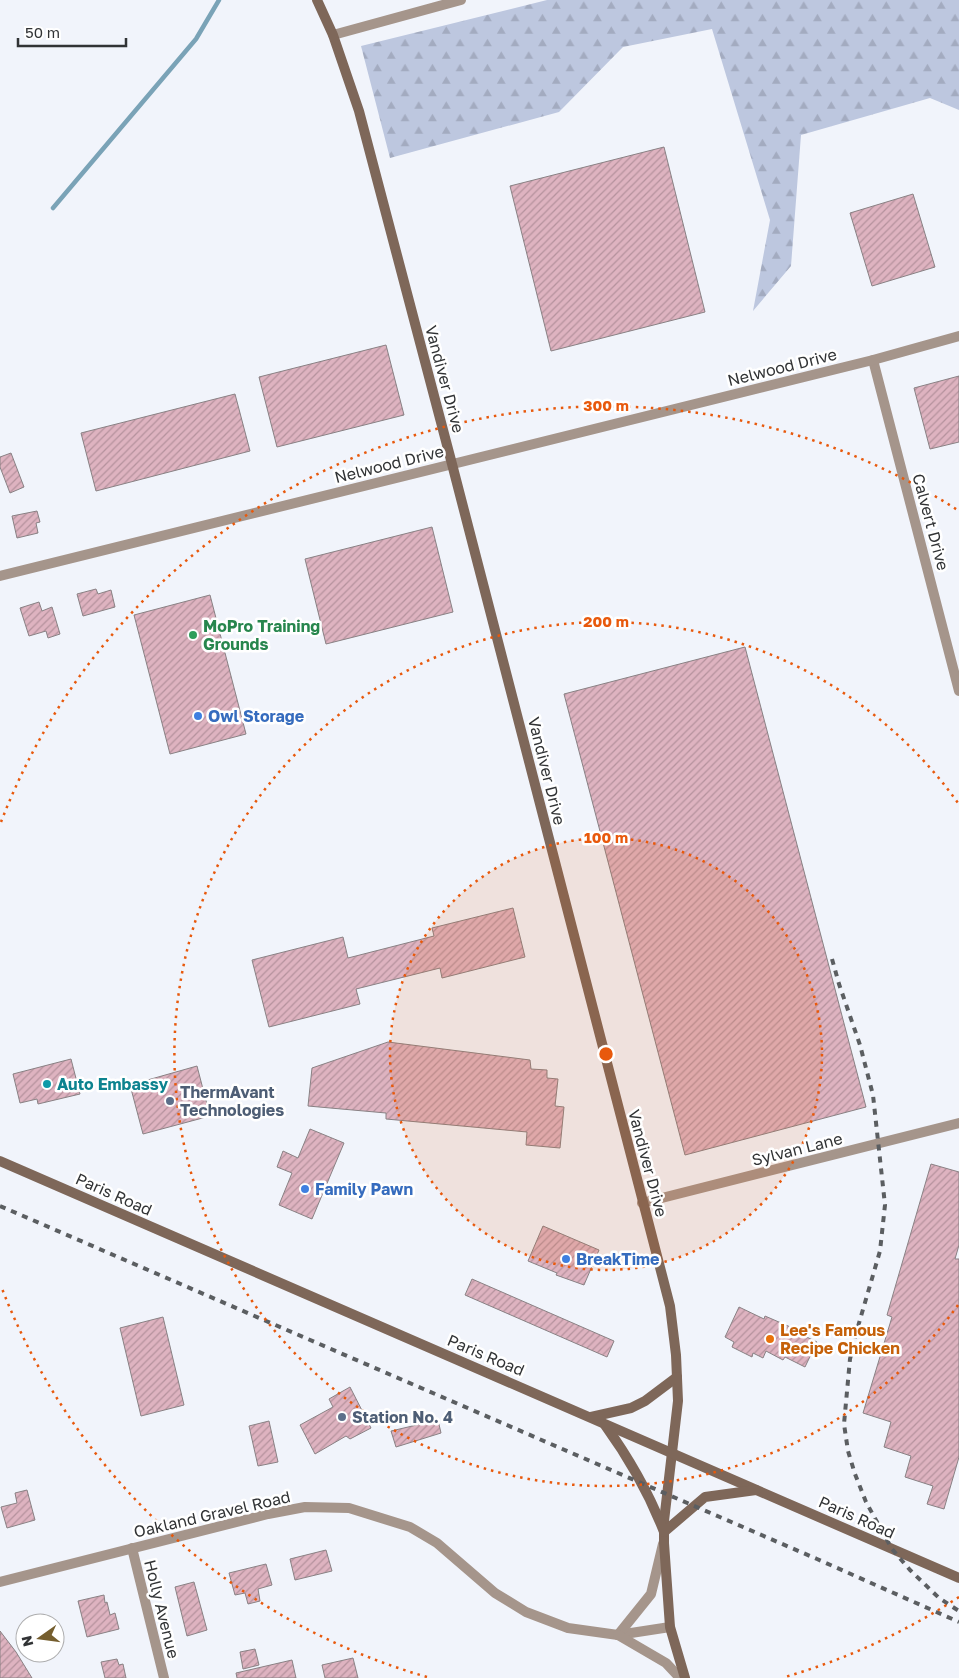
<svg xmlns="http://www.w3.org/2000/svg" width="959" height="1678" viewBox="0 0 959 1678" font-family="'Golos Text',sans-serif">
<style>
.forest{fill:url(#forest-firs)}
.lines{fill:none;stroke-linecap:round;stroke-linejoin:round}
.stream{stroke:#7aa3b7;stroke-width:4.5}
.building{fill:url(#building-hatch);stroke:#898184}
.minor{stroke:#a5958b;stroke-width:10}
.tertiary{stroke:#a5958b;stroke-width:10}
.secondary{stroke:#7e6759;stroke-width:10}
.rail{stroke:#5b5e61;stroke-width:4;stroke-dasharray:6 6;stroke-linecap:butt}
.ring{fill:none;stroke:#e8590c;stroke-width:2.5;stroke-dasharray:2.5 5}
.leisure-dot{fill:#2e9e5b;stroke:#fff;stroke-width:2}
.shop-dot{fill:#3f7fe0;stroke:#fff;stroke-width:2}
.culture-dot{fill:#0f9aa8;stroke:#fff;stroke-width:2}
.service-dot{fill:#5c6f8a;stroke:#fff;stroke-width:2}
.food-dot{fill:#e8710a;stroke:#fff;stroke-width:2}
.labels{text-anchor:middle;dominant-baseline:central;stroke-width:5;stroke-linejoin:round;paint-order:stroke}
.street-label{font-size:16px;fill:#313335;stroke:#fff}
.leisure-label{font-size:16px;font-weight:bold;fill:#27864d;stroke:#fff;text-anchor:start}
.shop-label{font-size:16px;font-weight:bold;fill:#366cbe;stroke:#fff;text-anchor:start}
.culture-label{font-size:16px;font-weight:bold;fill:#0d838f;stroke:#fff;text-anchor:start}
.service-label{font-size:16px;font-weight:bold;fill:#4e5e75;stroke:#fff;text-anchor:start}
.food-label{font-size:16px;font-weight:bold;fill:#c56008;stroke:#fff;text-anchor:start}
.centre{fill:#e8590c;stroke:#fff;stroke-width:2.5}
.ring-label{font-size:15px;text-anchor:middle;font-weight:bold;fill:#e8590c;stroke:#fff;stroke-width:5;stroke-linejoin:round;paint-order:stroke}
</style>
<defs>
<pattern id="forest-firs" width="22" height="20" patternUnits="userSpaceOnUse" patternTransform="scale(1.25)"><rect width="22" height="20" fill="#bdc7df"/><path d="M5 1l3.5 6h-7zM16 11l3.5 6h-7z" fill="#a3abc0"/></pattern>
<pattern id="building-hatch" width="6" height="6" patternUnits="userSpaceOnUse" patternTransform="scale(1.25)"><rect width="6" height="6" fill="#deb3c0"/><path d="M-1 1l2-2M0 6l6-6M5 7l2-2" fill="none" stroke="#b5929d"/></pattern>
</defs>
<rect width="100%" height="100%" fill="#f1f4fb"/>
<path class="forest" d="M547 0H959V110L930 98 801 135 791 266 753 311 770 220 712 29 623 47 559 112 390 158 361 46Z"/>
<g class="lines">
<path class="stream" d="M53 208 196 39 219 0"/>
</g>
<g class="building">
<path d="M664 147 705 312 551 351 510 186Z"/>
<path d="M913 194 935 267 872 286 850 213Z"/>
<path d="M386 345 404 415 277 447 259 377Z"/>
<path d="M959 376V442L930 449 914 388Z"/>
<path d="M235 394 250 451 96 491 81 433Z"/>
<path d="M11 453 24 487 10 493 0 467V457Z"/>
<path d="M37 511 40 522 36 523 38 533 17 538 12 516Z"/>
<path d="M432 527 453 612 326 644 305 559Z"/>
<path d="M96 589 98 594 111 590 115 607 83 616 77 594Z"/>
<path d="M210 595 246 734 170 754 134 615Z"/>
<path d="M39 602 42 611 52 607 60 634 48 638 46 631 29 636 20 608Z"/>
<path d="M745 647 866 1107 685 1155 564 694Z"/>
<path d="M513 908 525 957 442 978 440 968 356 989 360 1004 269 1027 252 960 343 937 348 958 434 936 432 928Z"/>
<path d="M388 1042 530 1060 531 1069 547 1070V1078L558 1079 555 1106 564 1107 560 1148 526 1145 527 1132 386 1119V1113L308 1106 312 1068Z"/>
<path d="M71 1059 80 1094 38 1104 37 1099 20 1103 13 1074Z"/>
<path d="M197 1066 210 1116 143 1134 130 1085Z"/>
<path d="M310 1129 344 1143 312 1219 279 1205 292 1173 277 1167 283 1151 298 1158Z"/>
<path d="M931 1164 959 1172V1245L955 1259H959V1457L944 1509 927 1504 933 1486 905 1477 911 1456 884 1447 891 1422 863 1413 892 1317 887 1315Z"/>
<path d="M543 1226 599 1250 584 1285 556 1275 557 1273 528 1261Z"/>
<path d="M472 1279 614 1341 607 1357 465 1295Z"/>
<path d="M739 1307 764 1319 765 1316 795 1329 794 1331 817 1342 805 1367 785 1357 783 1360 766 1351 763 1358 753 1353 752 1357 732 1347 734 1342 725 1337Z"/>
<path d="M163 1317 184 1405 141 1416 120 1328Z"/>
<path d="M350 1387 371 1428 350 1439 346 1436 315 1454 300 1425 333 1407 329 1399Z"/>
<path d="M438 1420 441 1433 396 1447 391 1431Z"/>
<path d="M269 1421 278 1462 258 1466 249 1426Z"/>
<path d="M27 1490 35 1520 7 1528 1 1507 17 1503 15 1493Z"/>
<path d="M326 1550 332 1571 295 1580 290 1559Z"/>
<path d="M266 1564 272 1585 258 1589 260 1601 248 1604 245 1593 235 1595 229 1573Z"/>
<path d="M194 1582 207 1630 187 1636 175 1587Z"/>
<path d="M104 1595 105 1603 107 1602 110 1615 115 1613 119 1629 87 1637 78 1601Z"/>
<path d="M0 1631 16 1652 32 1678H0Z"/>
<path d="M255 1649 259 1665 243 1669 240 1652Z"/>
<path d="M353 1658 358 1678H325L322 1665Z"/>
<path d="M117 1659 119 1665 123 1664 126 1678H105L101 1662Z"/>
<path d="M292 1660 296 1678H237L236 1673Z"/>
</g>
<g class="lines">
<g class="minor">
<path d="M333 35 461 0"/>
<path d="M873 360 959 691"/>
<path d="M0 576 873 360 959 336"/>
<path d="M642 1203 959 1123"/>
<path d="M132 1548 164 1678"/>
</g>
<g class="tertiary">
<path d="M0 1582 268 1514 305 1507 349 1508 410 1527 437 1543 495 1593 526 1612 568 1628 618 1635 670 1627"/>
<path d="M618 1635 651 1594 663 1544"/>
<path d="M618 1635 666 1663 680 1678"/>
</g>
<g class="secondary">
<path d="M317 0 333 35 359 111 452 464 670 1306 676 1355 678 1401 664 1521V1543L670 1627 685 1678"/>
<path d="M0 1161 959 1578"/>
<path d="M591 1417 631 1408 645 1401 677 1377"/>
<path d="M605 1425C629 1458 649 1493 664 1532L705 1497 756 1490"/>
</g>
<g class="rail">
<path d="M832 959 839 984 860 1045 873 1095 885 1205 880 1251 857 1330 850 1359 844 1424 848 1451 855 1474 866 1502 892 1549 910 1570 939 1598 959 1611"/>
<path d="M0 1206 817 1559 959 1622"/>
</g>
</g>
<circle cx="606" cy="1054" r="216" fill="#e8590c" fill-opacity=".12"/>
<g class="ring">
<circle cx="606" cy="1054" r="216"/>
<path d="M958 1305A432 432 0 1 1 958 803"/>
<path d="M959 1597A648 648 0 0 1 785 1677M427 1677A648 648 0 0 1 1 1286M1 822A648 648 0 0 1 959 511"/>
</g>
<circle class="leisure-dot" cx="193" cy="635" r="5"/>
<g class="shop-dot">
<circle cx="198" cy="716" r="5"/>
<circle cx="305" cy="1189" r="5"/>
<circle cx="566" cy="1259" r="5"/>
</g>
<circle class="culture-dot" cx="47" cy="1084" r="5"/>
<g class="service-dot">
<circle cx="170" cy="1101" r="5"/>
<circle cx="342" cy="1417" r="5"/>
</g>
<circle class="food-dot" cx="770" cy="1339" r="5"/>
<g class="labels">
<g class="street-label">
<text transform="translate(782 367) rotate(-14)">Nelwood Drive</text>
<text transform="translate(445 379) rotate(75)">Vandiver Drive</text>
<text transform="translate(389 464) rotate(-14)">Nelwood Drive</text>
<text transform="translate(931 522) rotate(75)">Calvert Drive</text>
<text transform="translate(547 771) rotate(76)">Vandiver Drive</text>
<text transform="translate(797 1149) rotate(-14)">Sylvan Lane</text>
<text transform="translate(648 1163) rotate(75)">Vandiver Drive</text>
<text transform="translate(114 1194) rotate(24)">Paris Road</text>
<text transform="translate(486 1355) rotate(23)">Paris Road</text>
<text transform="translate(212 1514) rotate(-13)">Oakland Gravel Road</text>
<text transform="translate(857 1517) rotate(24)">Paris Road</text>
<text transform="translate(162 1609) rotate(76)">Holly Avenue</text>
</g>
<g class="leisure-label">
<text x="203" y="626">MoPro Training<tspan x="203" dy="18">Grounds</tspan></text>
</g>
<g class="shop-label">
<text x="208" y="716">Owl Storage</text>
<text x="315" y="1189">Family Pawn</text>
<text x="576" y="1259">BreakTime</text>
</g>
<g class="culture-label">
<text x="57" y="1084">Auto Embassy</text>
</g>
<g class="service-label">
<text x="180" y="1092">ThermAvant<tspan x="180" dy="18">Technologies</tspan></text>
<text x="352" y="1417">Station No. 4</text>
</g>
<g class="food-label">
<text x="780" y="1330">Lee's Famous<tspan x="780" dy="18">Recipe Chicken</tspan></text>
</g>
</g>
<circle cx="606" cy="1054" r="8" class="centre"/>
<g class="ring-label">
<text x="606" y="411">300 m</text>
<text x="606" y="627">200 m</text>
<text x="606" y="843">100 m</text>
</g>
<g transform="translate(40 1638) rotate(256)"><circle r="24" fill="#ffffff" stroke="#adadae"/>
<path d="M0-4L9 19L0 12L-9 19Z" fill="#755e2e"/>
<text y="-8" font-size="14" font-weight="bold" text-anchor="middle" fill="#313335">N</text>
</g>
<path d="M18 38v8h108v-8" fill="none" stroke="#313335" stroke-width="2.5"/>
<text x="25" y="38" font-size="15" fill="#313335" stroke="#ffffff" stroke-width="4" paint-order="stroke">50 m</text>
</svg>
